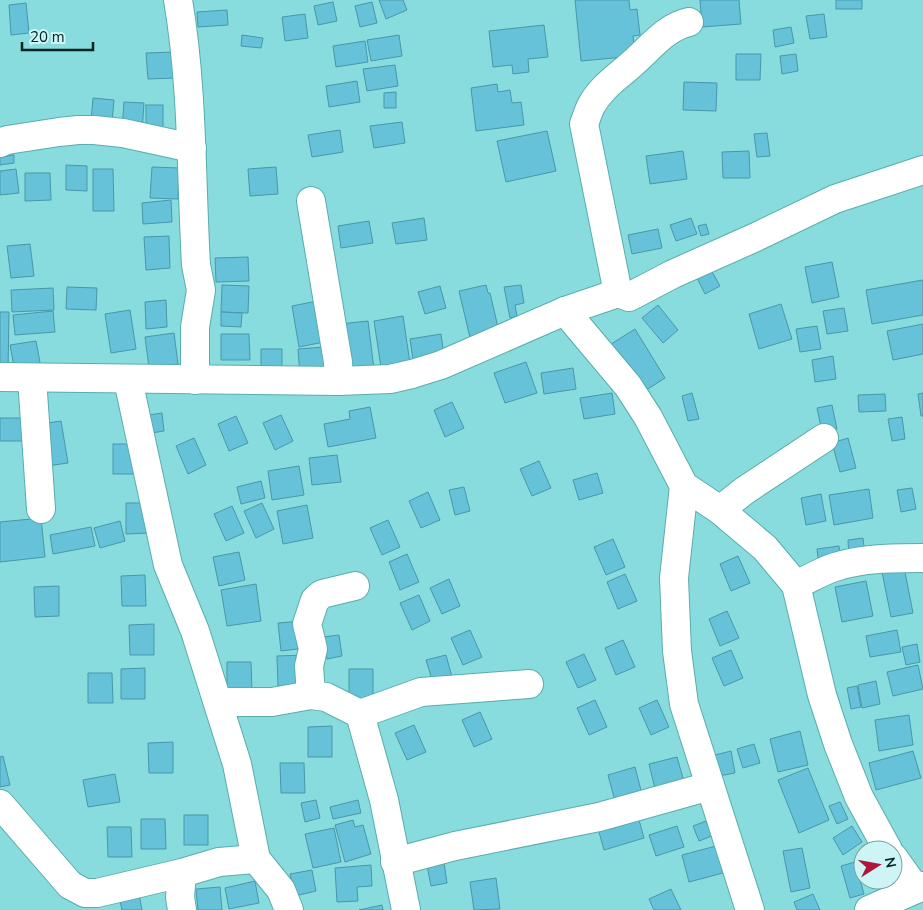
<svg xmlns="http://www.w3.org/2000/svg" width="923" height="910" viewBox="0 0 923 910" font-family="'Nunito Sans',sans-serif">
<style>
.building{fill:#66c2d8;stroke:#4897aa}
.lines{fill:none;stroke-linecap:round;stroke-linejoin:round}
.minor-casing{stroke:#58adad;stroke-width:30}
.minor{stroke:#fff;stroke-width:28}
</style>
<rect width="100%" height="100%" fill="#88dcdd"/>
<g class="building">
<path d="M379 0H403L407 10 386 19Z"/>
<path d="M575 0H629L630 10 637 9 640 35 633 36 635 56 581 61Z"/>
<path d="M700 0H739L741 24 702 27Z"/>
<rect x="836" y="0" width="26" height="9"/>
<path d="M333 2 337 21 318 25 314 6Z"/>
<path d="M372 2 377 23 360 27 355 6Z"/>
<path d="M26 3 29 33 11 35 9 5Z"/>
<path d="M227 10 228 25 198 27 197 12Z"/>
<path d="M305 14 308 38 285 41 282 17Z"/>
<path d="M824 14 827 37 810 39 806 16Z"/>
<path d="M544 25 548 57 528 59 529 72 513 74 512 65 493 67 489 31Z"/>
<path d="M791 27 794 43 775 47 773 30Z"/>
<path d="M242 35 263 38 261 48 241 46Z"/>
<path d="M399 35 402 56 371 61 367 40Z"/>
<path d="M365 41 368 62 336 67 333 46Z"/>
<path d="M175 52 176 78 148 79 146 53Z"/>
<path d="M736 54H761L760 80H736Z"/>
<path d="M796 54 798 71 782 74 780 56Z"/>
<path d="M395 65 398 86 367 91 363 69Z"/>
<path d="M357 81 360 102 329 107 326 86Z"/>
<path d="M684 82 717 83 716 111 683 110Z"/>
<path d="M497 84 498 92 510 90 512 103 521 102 524 125 476 131 471 88Z"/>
<path d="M396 92V108H384V93Z"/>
<path d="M93 98 114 100 112 123 91 121Z"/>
<path d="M124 102 144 103 142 132 122 130Z"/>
<rect x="146" y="105" width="17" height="27"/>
<path d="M402 122 405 143 374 148 370 126Z"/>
<path d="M340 130 343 152 312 157 308 135Z"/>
<path d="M547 131 556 171 506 182 497 141Z"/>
<path d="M767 133 770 156 757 157 754 134Z"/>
<path d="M683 151 687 179 650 184 646 156Z"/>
<path d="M749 151 750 178H723L722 152Z"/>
<path d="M14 155V163L0 165V157Z"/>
<path d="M66 165 87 166V191L66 190Z"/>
<path d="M152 167 179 168 178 199 150 198Z"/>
<path d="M276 167 278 194 250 196 248 169Z"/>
<path d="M16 169 19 193 0 195V171Z"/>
<path d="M93 169H113L114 211H93Z"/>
<path d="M25 173H50L51 200 25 201Z"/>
<path d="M171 200 172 222 143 224 142 203Z"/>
<path d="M424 218 427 240 396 244 392 223Z"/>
<path d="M691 218 697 234 676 241 670 225Z"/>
<path d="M369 221 373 243 341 248 338 226Z"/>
<path d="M706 224 709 234 701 236 698 226Z"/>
<path d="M658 229 662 248 632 254 628 235Z"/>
<path d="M169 236 170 268 146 270 144 237Z"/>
<path d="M30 244 34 276 11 278 7 246Z"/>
<path d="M248 257 249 281 216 282 215 258Z"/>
<path d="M832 262 839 297 812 303 805 267Z"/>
<path d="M710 268 720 286 705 294 696 276Z"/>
<path d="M923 280V315L872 324 866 290Z"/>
<path d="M222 285 249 286 248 313 221 312Z"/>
<path d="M486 285 488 293H490L500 336 471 342 459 291Z"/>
<path d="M521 285 524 303 515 305 517 316 510 318 504 287Z"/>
<path d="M440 286 446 308 425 314 418 292Z"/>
<path d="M67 287 97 288 96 310 66 309Z"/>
<path d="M53 288 54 310 12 312 11 290Z"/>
<path d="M166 300 167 327 146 329 145 302Z"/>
<path d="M317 301 324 342 299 347 292 306Z"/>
<path d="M781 304 792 339 759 349 749 314Z"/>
<path d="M658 305 678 330 663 343 642 318Z"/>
<path d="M844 308 848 331 827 334 823 311Z"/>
<path d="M130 310 136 349 111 353 105 314Z"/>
<path d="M53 311 55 332 15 335 13 315Z"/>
<path d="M0 312H9L8 371H0Z"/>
<path d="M221 312 242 313 241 327 221 326Z"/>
<path d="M403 316 410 363 381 367 374 321Z"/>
<path d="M368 321 374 369 346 373 340 324Z"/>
<path d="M923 324V354L893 360 887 331Z"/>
<path d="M817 326 821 349 800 352 796 329Z"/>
<path d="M635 329 665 378 640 394 611 344Z"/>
<path d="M174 333 178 364 149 368 145 337Z"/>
<path d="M221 334H249L250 360H221Z"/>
<path d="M441 334 444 355 413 360 410 339Z"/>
<path d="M36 341 41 368 15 372 10 345Z"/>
<path d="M324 347 326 374 300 376 298 349Z"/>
<path d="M261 349H282V374L261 375Z"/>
<path d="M833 356 836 379 815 382 812 360Z"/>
<path d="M526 362 537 393 505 403 494 373Z"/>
<path d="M573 368 576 389 544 394 541 373Z"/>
<path d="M612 393 615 414 584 419 580 398Z"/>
<path d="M692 393 699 419 688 421 682 396Z"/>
<path d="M923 393V416H921L918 394Z"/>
<path d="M885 394 886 411 859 412 858 395Z"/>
<path d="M452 402 464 428 445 437 434 410Z"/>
<path d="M832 405 837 429 822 432 817 408Z"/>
<path d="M370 407 376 438 328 447 324 424 350 419 349 411Z"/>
<path d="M162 413 164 431 145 434 142 416Z"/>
<path d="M281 415 293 441 275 450 263 423Z"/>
<path d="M236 416 248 443 229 451 218 424Z"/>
<path d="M902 417 905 439 892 441 888 419Z"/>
<path d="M0 418H22L23 441H0Z"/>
<path d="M61 421 68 463 47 466 41 424Z"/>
<path d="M194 438 206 465 188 474 176 446Z"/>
<path d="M848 438 856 468 840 472 832 443Z"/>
<rect x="113" y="444" width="24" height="30"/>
<path d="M337 455 341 482 312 485 309 458Z"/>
<path d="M539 461 551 488 532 496 520 469Z"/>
<path d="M299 466 304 495 272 500 268 471Z"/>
<path d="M597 473 603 493 579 500 573 480Z"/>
<path d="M261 481 265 498 241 504 237 487Z"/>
<path d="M464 487 470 511 455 515 449 490Z"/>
<path d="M912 488 916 509 901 512 897 490Z"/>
<path d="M869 489 873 518 834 525 829 495Z"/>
<path d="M428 492 440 520 421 528 409 501Z"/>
<path d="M821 494 826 521 806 525 801 498Z"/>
<path d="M126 503H150V533L126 534Z"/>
<path d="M262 503 274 529 256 538 244 511Z"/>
<path d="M307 505 313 538 283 544 277 511Z"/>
<path d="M232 506 244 533 226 541 214 514Z"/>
<path d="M41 518 45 557 0 562V522Z"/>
<path d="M388 520 400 547 382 555 370 528Z"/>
<path d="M120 521 125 541 100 548 94 528Z"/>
<path d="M91 527 95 546 53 554 50 535Z"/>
<path d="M863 538 865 555 849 557 848 540Z"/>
<path d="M613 539 625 567 606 575 594 547Z"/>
<path d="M839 546 841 564 819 567 817 549Z"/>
<path d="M239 552 245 580 219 586 213 557Z"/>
<path d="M407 554 419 582 400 590 389 562Z"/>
<path d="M738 556 750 583 731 591 720 564Z"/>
<path d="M904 567 913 613 891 617 882 572Z"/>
<path d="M625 574 637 601 618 609 607 582Z"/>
<path d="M145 575 146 606H122L121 576Z"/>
<path d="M449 579 460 606 442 614 430 588Z"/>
<path d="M866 581 873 616 842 622 835 587Z"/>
<path d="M256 584 261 621 227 626 221 590Z"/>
<path d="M59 586V616L35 617 34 587Z"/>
<path d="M419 595 430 621 412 630 400 603Z"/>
<path d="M727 611 739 638 720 646 709 619Z"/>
<path d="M302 621 305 648 281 651 278 623Z"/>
<path d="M154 624V655H130L129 625Z"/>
<path d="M470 630 482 657 463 665 451 638Z"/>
<path d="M897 630 901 652 870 657 866 636Z"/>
<path d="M339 635 342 656 327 659 323 637Z"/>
<path d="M623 640 635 667 616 675 605 648Z"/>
<path d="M917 644 920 662 906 665 902 647Z"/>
<path d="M731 650 743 678 724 686 712 658Z"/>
<path d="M584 654 596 680 578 688 566 662Z"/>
<path d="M305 655V685L278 686 277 656Z"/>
<path d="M446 655 452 677 433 683 426 660Z"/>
<path d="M227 662H251L252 692H227Z"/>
<path d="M918 665 923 689 893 696 887 672Z"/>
<path d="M145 668V699H121V669Z"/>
<path d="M349 669H373V699L349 700Z"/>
<path d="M88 673H112L113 703H88Z"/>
<path d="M876 681 880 704 862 708 858 685Z"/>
<path d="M857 686 861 707 851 709 847 688Z"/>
<path d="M595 700 607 727 589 735 577 708Z"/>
<path d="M657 700 669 727 651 735 639 708Z"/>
<path d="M480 712 492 739 474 747 462 720Z"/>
<path d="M909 715 913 745 879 751 875 720Z"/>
<path d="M414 725 426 752 407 760 395 733Z"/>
<path d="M332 726V757H308V727Z"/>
<path d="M800 731 808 765 778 772 770 739Z"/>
<path d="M173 742V773H149L148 743Z"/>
<path d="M754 744 760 763 743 768 737 749Z"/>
<path d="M731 751 735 773 719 776 715 755Z"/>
<path d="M913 751 921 778 876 790 869 763Z"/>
<path d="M3 756 10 785 0 787V757Z"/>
<path d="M677 757 685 785 656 793 649 764Z"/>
<path d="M280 763H304L305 793H281Z"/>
<path d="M635 767 642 794 615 801 608 775Z"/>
<path d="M808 768 829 820 799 833 778 780Z"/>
<path d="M115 774 120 802 88 807 83 780Z"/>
<path d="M316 800 320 818 305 822 301 803Z"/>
<path d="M358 800 361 813 333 819 330 807Z"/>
<path d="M840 802 848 819 837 824 829 806Z"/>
<path d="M637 813 644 838 604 850 597 825Z"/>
<rect x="184" y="815" width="24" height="30"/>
<path d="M141 819H165L166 849H141Z"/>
<path d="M711 819 717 834 699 841 693 826Z"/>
<path d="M353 820 355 827 363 825 371 854 345 862 335 825Z"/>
<path d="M677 826 684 847 656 856 649 835Z"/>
<path d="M852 826 862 842 843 855 833 838Z"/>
<path d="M107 827H131L132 857H108Z"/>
<path d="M334 828 341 862 313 868 305 834Z"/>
<path d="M716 846 723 873 689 882 682 855Z"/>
<path d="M802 848 810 888 791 892 783 851Z"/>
<path d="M443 856 447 883 431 886 426 860Z"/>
<path d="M855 862 864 894 850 898 841 866Z"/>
<path d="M371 865 372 886 357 887 358 901 337 902 335 868Z"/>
<path d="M312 870 316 891 295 896 290 874Z"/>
<path d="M496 878 500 909 474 910 470 882Z"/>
<path d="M255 881 259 903 229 909 225 888Z"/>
<path d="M220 887 222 910H198L196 889Z"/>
<path d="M138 888 142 910H122L118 892Z"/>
<path d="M671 889 681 910H654L649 899Z"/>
<path d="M813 894 820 910H797L794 902Z"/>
<path d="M382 905 383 910H359Z"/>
</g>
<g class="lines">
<defs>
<g id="minor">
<path d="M178 0C193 88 191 177 196 265L201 290 195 327V380"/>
<path d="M0 143 7 140 59 132 78 130H94L123 133 192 148"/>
<path d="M311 201 338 362 339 381"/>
<path d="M618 293 584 124C586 119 588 112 591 106 601 87 618 77 634 62 651 47 666 27 689 22"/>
<path d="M565 311 628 386 648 417 684 486 720 510 765 548 796 585 822 695 838 744 859 797 888 850"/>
<path d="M0 377 339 381 390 379 412 374 441 365 565 311 618 293 629 297 673 274 756 237 835 199 923 170"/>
<path d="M32 378 41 509"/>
<path d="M128 380 168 565 195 631 237 764 256 859 281 890 289 910"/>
<path d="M684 486 674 578 677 651 684 704 750 910"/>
<path d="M720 510 744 491 824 438"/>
<path d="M796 585C809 579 822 571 835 567 863 558 893 558 923 558"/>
<path d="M311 695 309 666 313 649 307 624 315 600 322 594 355 586"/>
<path d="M218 702H272L311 695 326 697 360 714 421 692 529 684"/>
<path d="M360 714 384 800 406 910"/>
<path d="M0 804 70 885 85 893H97L182 873"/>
<path d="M893 857 916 889"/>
<path d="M395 862 455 846 599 817 710 786"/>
<path d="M182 910 180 897 182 873 219 862 256 859"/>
<path d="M869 910 923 886"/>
</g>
</defs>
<use href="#minor" class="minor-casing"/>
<use href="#minor" class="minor"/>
</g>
<g transform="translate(878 865) rotate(79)"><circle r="24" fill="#cdf5f5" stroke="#7ba1a1"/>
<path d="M0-4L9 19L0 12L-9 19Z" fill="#ac173a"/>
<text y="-8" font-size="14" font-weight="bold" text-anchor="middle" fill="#002424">N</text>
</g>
<path d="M22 42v8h71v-8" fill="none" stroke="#002424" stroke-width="2.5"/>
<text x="30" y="42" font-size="15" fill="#002424" stroke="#cdf5f5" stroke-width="4" paint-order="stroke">20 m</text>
</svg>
